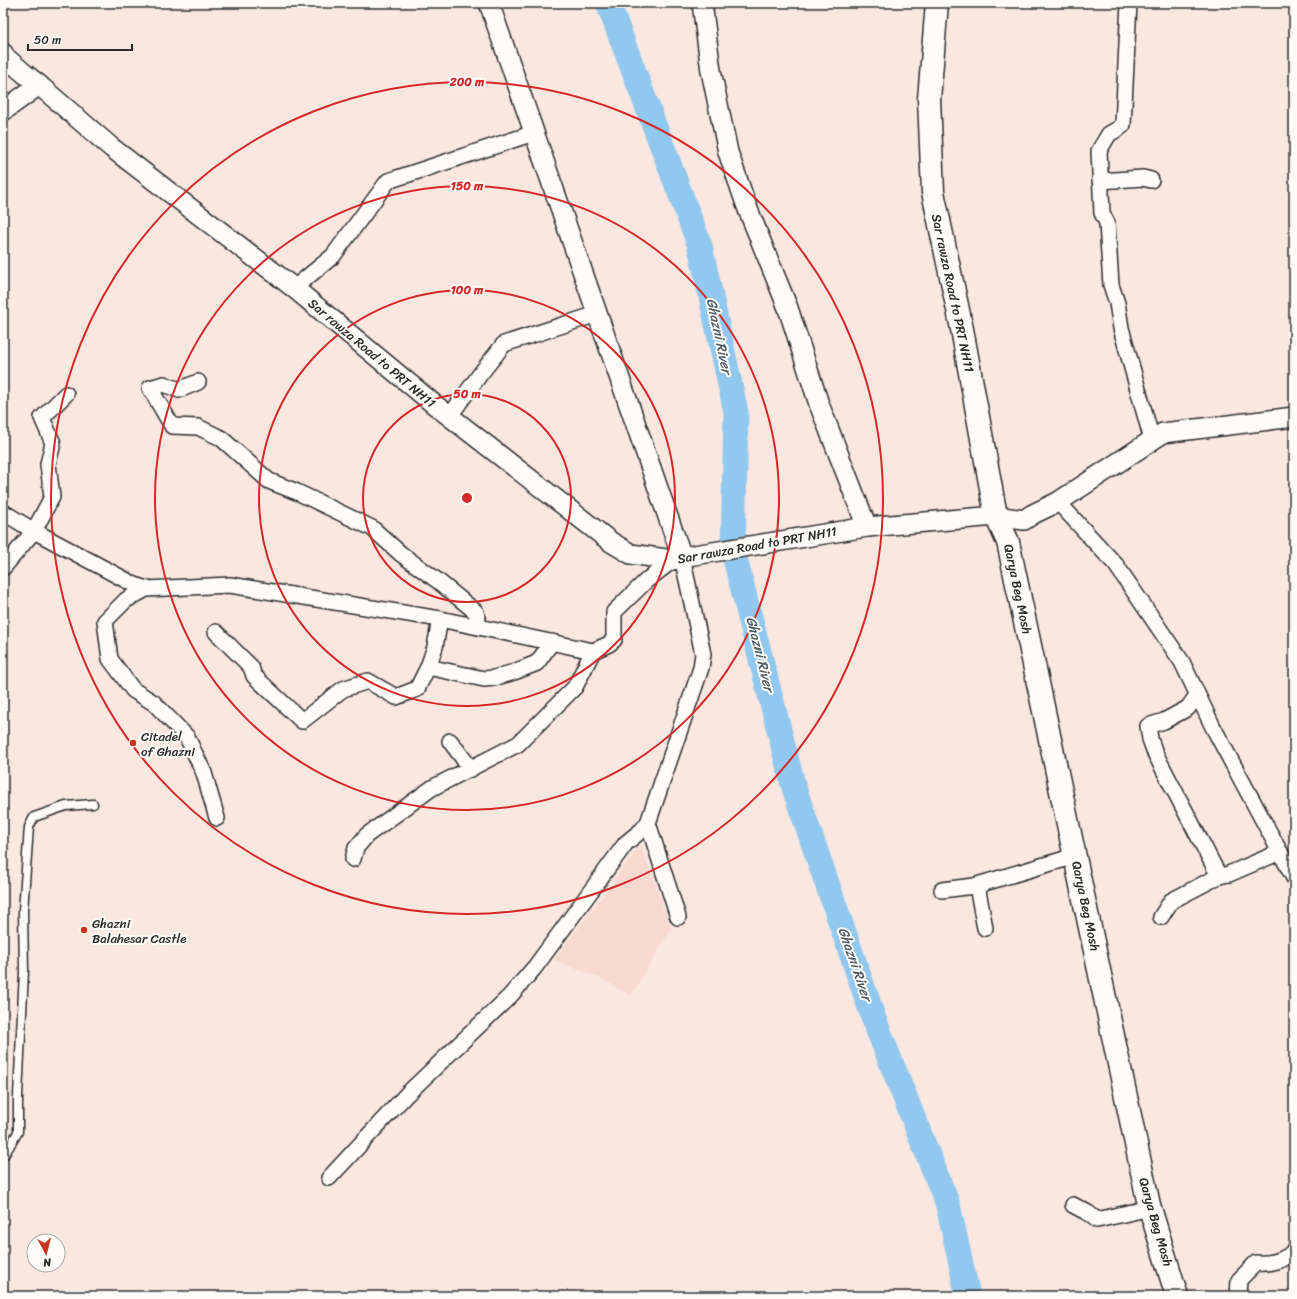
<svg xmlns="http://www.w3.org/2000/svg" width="1297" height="1299" viewBox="0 0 1297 1299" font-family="Sriracha,sans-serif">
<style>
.built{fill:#f7d9d0}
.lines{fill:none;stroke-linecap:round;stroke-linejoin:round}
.river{stroke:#91c8f0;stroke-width:25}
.service-casing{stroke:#2b2b2b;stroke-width:11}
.minor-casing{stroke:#2b2b2b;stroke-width:18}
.tertiary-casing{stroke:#2b2b2b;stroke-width:22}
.secondary-casing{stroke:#2b2b2b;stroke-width:25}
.service{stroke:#fdfcf7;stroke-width:8}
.minor{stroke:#fdfcf7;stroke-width:15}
.tertiary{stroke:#fdfcf7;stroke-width:19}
.secondary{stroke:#fdfcf7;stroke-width:22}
.ring{fill:none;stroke:#d62828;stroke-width:2}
.poi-dot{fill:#c8321e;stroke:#fdfcf7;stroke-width:1.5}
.labels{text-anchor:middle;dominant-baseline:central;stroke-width:4;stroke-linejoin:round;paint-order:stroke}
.street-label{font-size:13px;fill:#2b2b2b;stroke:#fdfcf7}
.poi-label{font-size:13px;fill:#2b2b2b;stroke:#fdfcf7;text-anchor:start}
.water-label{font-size:14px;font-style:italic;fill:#4a5a66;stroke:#fdfcf7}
.centre{fill:#d62828;stroke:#fdfcf7;stroke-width:2}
.ring-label{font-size:12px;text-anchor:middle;font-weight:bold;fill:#d62828;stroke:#fdfcf7;stroke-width:4;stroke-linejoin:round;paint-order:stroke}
</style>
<rect width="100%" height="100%" fill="#f9e7e0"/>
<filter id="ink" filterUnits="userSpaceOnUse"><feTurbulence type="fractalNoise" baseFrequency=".025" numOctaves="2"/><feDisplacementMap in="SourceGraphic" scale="8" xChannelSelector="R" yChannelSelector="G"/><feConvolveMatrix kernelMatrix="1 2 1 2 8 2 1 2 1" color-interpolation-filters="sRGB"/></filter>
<g filter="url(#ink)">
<path class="built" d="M641 845 671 929 631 996 602 979 554 960Z"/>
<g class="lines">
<path class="river" d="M608 3 700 246 736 412 733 551 794 788 875 1022 948 1205 968 1296"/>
<defs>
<path id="service" d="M3 1157 18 1132V1096L24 971 23 911 29 827 34 817 66 806 93 804"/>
<g id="minor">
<path d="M1129 3 1123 125 1118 129 1109 134 1099 151 1102 213 1107 223 1111 285 1117 303 1121 328 1152 440"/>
<path d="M1100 181 1143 178 1151 180"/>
<path d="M294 288 333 256 388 181 534 133"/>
<path d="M198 382 179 390 164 384 150 388 172 426 198 427 221 438 269 481 297 492 372 528 401 554 438 581 476 612 479 627"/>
<path d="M449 417 481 373 504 344 597 314"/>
<path d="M1058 502 1116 565 1182 662 1213 727 1294 878"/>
<path d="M3 512 34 531 135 585 146 589 230 585 440 619 593 651"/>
<path d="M3 568 34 531 52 497 48 464 53 443 42 418 66 394"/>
<path d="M146 589 126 600 105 621 110 659 133 690 154 703 187 737 204 773 217 818"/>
<path d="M216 632 251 667 254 676 302 721 343 689 368 681 396 697 417 689 428 667 435 647 440 619"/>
<path d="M428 667 484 679 494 678 514 672 537 663 552 642"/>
<path d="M1197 695 1188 708 1164 721 1148 726 1150 739 1155 753 1219 876"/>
<path d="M450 741 471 769"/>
<path d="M648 823 678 917"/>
<path d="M353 859 356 848 367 835 432 788 518 744 575 687 593 651 609 644 614 640V612L647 580 673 560"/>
<path d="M977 886 985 928"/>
<path d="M942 890 974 886 1075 856"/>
<path d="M1161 917 1171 901 1219 876 1229 874 1280 852"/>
<path d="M329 1178 407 1094 510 996 535 967 626 843 642 830 648 823 701 668 703 654 682 557"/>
<path d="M1073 1205 1088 1213 1097 1220 1137 1211 1149 1205"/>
<path d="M1238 1296 1239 1280 1256 1263C1270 1264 1284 1261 1294 1251"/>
</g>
<g id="tertiary">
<path d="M489 3 682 557"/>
<path d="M702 3 711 71 728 152 747 207 788 308 819 404 867 527"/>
<path d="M3 53 4 56 25 74 39 85"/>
<path d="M3 111 39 85 112 148 294 288 435 405 611 542 631 554 673 560 682 557 867 527 996 516 1024 520 1033 514 1058 502 1163 433 1294 417"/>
</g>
<path id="secondary" d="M937 3 929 99 933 192 962 329 996 516 1008 542 1149 1205 1177 1296"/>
</defs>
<use href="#service" class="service-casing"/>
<use href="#minor" class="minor-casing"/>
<use href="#tertiary" class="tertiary-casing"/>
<use href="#secondary" class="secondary-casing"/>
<use href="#service" class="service"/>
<use href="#minor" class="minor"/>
<use href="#tertiary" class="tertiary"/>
<use href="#secondary" class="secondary"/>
</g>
</g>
<g class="ring">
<circle cx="467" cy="498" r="104"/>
<circle cx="467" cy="498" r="208"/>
<circle cx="467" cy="498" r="312"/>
<circle cx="467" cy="498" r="416"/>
</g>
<g class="poi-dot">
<circle cx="133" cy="743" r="4"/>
<circle cx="84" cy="930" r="4"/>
</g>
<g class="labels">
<g class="street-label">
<text transform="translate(953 293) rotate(78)">Sar rawza Road to PRT NH11</text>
<text transform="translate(372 353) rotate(40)">Sar rawza Road to PRT NH11</text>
<text transform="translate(757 545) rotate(-10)">Sar rawza Road to PRT NH11</text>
<text transform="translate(1018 589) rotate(78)">Qarya Beg Mosh</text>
<text transform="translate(1086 906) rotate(78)">Qarya Beg Mosh</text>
<text transform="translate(1156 1222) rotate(74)">Qarya Beg Mosh</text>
</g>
<g class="poi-label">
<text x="141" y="736">Citadel<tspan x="141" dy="15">of Ghazni</tspan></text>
<text x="92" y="923">Ghazni<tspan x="92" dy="15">Balahesar Castle</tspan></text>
</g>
<g class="water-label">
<text transform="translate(719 336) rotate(78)">Ghazni River</text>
<text transform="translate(760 654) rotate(76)">Ghazni River</text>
<text transform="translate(855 964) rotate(71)">Ghazni River</text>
</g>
</g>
<circle cx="467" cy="498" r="6" class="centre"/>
<g class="ring-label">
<text x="467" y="86">200 m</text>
<text x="467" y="190">150 m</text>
<text x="467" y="294">100 m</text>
<text x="467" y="398">50 m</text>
</g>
<rect width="1297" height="1299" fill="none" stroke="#fdfcf7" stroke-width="16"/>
<rect x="8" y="8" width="1281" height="1283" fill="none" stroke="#2b2b2b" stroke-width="1.5" filter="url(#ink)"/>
<g transform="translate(46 1253) rotate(173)"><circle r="19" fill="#fdfcf7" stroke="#a9a8a5"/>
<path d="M0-3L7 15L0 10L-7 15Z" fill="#c8321e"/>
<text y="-6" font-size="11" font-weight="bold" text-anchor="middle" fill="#2b2b2b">N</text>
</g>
<path d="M28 44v6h104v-6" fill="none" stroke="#2b2b2b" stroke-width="2"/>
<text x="34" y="44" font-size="12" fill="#2b2b2b" stroke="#fdfcf7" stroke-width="3" paint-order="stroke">50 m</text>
</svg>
